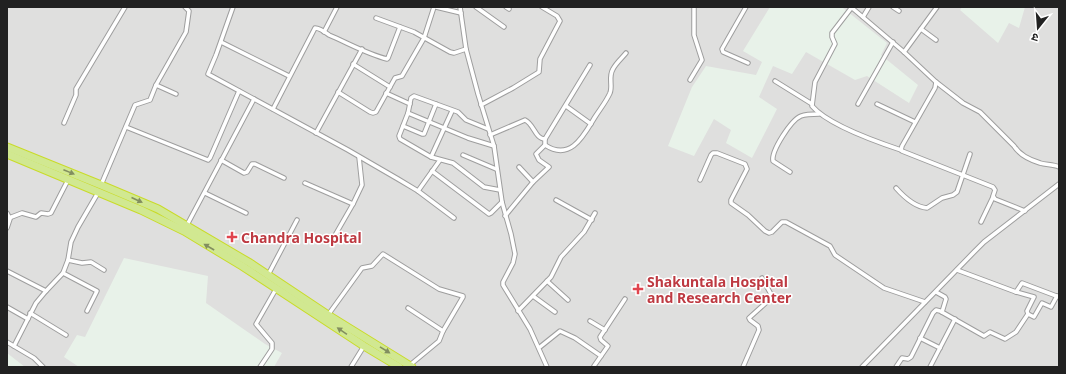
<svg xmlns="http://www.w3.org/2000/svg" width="1066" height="374" viewBox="0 0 1066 374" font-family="'Noto Sans','Noto Sans Devanagari',sans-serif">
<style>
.residential{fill:#dfdfde}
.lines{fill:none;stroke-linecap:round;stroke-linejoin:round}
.street-casing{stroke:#9e9e9e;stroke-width:5.5}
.highway-casing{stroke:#c9db29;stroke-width:9}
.street{stroke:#fff;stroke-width:3.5}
.highway{stroke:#d1e891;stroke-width:7}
.oneway{fill:#828e5f}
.health-dot{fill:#e0444e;stroke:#fff;stroke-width:1.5}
.labels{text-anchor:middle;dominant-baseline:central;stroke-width:3;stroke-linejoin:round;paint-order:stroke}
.health-label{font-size:14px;font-weight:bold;fill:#be3a42;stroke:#fff;text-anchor:start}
</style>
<rect width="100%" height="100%" fill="#e8f2e9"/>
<path class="residential" d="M7 7H770L743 51 762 62 756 75 706 66 692 87 668 146 694 156 714 119 731 130 726 143 752 158 777 109 759 97 773 66 792 74 806 52 855 80 867 76 909 103 918 85 881 55 887 43 843 8 844 7H962L960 10 998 43 1009 23 1019 28 1025 7H1059V367H274L282 353 265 344 206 303 208 276 124 258 85 337 77 335 64 357 79 367H25L7 353Z"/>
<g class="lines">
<defs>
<g id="street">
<path d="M233 7 216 55 208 74 348 150 398 179 418 191 454 218"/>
<path d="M436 7 461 13"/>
<path d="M460 7 466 49 478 94 494 146 502 202 511 234 515 254 513 263 503 282V285L530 329 547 367"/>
<path d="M476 7 504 27"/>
<path d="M506 7 509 9"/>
<path d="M746 7 722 49 723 52 748 63"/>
<path d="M851 7 904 52 936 82 935 88 902 146 901 150 902 151 993 187 995 190 993 196 995 199 1025 211"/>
<path d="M852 7 832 33V37L835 44 815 82 812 106C828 125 877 142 901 150"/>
<path d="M893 7 899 11"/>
<path d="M863 17 869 7"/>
<path d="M376 18 414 32 450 52 454 53 466 49"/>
<path d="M921 29 936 40"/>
<path d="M324 32 337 7"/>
<path d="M221 42 289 76"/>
<path d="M904 52 937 7"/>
<path d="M353 64 390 87"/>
<path d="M690 80 702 60 694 35V7"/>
<path d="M775 81 812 104"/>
<path d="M936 82 963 103 980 112 1014 146C1019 154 1030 160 1040 163 1046 165 1053 164 1059 167"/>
<path d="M156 85 186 32 189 11 185 7"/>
<path d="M338 92 370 112 373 113 376 112 395 78 402 76 424 38 434 7"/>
<path d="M386 93 410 104"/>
<path d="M858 104 893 42"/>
<path d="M877 104 915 122"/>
<path d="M481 105 513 88 539 72 540 59 560 21 557 16 542 7"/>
<path d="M566 106 591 124"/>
<path d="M273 109 315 28C320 28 325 32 329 35 348 43 367 54 387 59L388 58 400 27"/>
<path d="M408 113 468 138 494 146"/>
<path d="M64 123 76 95V89L125 7"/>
<path d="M403 126 422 134H424L436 104"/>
<path d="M126 127 208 160 210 158 239 91"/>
<path d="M488 129 466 120 458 112 414 96 411 98 408 113 399 136 400 139 431 157 453 163 484 187 500 190"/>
<path d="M316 133 362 49"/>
<path d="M490 135 525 120C534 124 535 139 545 139L590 65"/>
<path d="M545 145C571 162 584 135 595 117 600 109 606 102 610 93 613 85 608 77 613 69 616 63 622 58 626 53"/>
<path d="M463 155 496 169"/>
<path d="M431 157 452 111"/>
<path d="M221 160 244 173 247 172 252 164H255L284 178"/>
<path d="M519 167 533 182"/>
<path d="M432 171 489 214 491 213 502 202"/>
<path d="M790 172 773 161C771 151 791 120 801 116 806 114 813 114 819 114"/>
<path d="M700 180 711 155 713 153H717L745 164 747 169 731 200V203L748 215 765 231 769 233 772 232 782 222H786L830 246 835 255 884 288 925 302"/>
<path d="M305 183 353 204"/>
<path d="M101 185 135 105 150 100 156 85 176 94"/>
<path d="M896 188C904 197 915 207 927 208L942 198 953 195 957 192 970 154"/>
<path d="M418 191 440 160"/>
<path d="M205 193 246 213"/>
<path d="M556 200 592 220"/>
<path d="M7 213 10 219 7 228"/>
<path d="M505 216 533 182 549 167 539 160 536 154 545 145V139"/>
<path d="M9 218 22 213 36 217 41 213 48 214 51 213 68 180"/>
<path d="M981 222 993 197"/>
<path d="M187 225 254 99"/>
<path d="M334 237 353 204 362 185 359 157"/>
<path d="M68 260 82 263 91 262 104 270"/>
<path d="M957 270 1016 292 1022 283 1059 297"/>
<path d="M7 271 46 291"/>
<path d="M63 273 97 291 87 311"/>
<path d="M268 275 297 220"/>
<path d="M547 281 568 300"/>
<path d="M936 292 945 297 946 299 942 312"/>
<path d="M1016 292 1034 297 1027 311 1028 314 1034 317 1042 303 1051 307 1057 296"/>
<path d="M533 296 555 312"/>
<path d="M7 307 28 319"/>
<path d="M408 308 443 331 439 341 410 365"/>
<path d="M518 311 551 277 561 257 584 232 595 213"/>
<path d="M30 313 66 335"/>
<path d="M328 315 362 268 372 266 383 254 439 289 463 296V297L443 331"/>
<path d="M590 321 605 330"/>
<path d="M920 338 940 348"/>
<path d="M7 342 34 358 43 367"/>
<path d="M14 346 36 303 46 291 63 273 68 260 71 242 78 227 99 191"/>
<path d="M540 347 560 331 575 338 601 356"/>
<path d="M594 366 608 346 601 340 600 337 625 299"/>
<path d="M260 367 272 349V343L256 324 276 289"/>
<path d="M351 367 364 346"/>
<path d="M743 367 759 330 758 326 750 320 749 318 769 300 772 296 762 278"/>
<path d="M862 367 973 253 984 242 1059 184"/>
<path d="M896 367 902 358 908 359 911 357 933 313 936 310 940 311 984 336 990 332 1005 339 1016 332 1028 314"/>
<path d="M930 367 955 319"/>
</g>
<g id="highway">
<path d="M7 147 101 185 158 209 250 263 328 315 412 367"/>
<path d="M7 154 141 210 184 231 242 266 364 346 399 367"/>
</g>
</defs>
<use href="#street" class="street-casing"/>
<use href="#highway" class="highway-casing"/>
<use href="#street" class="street"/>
<use href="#highway" class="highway"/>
</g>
<defs><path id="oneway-solid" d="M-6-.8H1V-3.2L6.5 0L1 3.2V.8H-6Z"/></defs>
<g class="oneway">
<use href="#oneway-solid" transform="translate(69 172) rotate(22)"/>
<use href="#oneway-solid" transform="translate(137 200) rotate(24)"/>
<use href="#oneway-solid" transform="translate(209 247) rotate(-150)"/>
<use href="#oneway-solid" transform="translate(342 331) rotate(-146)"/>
<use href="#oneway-solid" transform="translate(385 350) rotate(32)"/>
</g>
<g class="health-dot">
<path d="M230 231h4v4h4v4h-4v4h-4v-4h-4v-4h4z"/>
<path d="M636 283h4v4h4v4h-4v4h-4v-4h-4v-4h4z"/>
</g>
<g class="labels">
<g class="health-label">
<text x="241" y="237">Chandra Hospital</text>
<text x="647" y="281">Shakuntala Hospital<tspan x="647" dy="16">and Research Center</tspan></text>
</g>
</g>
<rect width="1066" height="374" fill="none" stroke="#212121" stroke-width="16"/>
<g transform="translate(1038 28) rotate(197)" stroke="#ffffff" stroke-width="3" paint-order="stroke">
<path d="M0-3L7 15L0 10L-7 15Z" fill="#212121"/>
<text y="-6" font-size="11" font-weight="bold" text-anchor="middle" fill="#212121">उ</text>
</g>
</svg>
